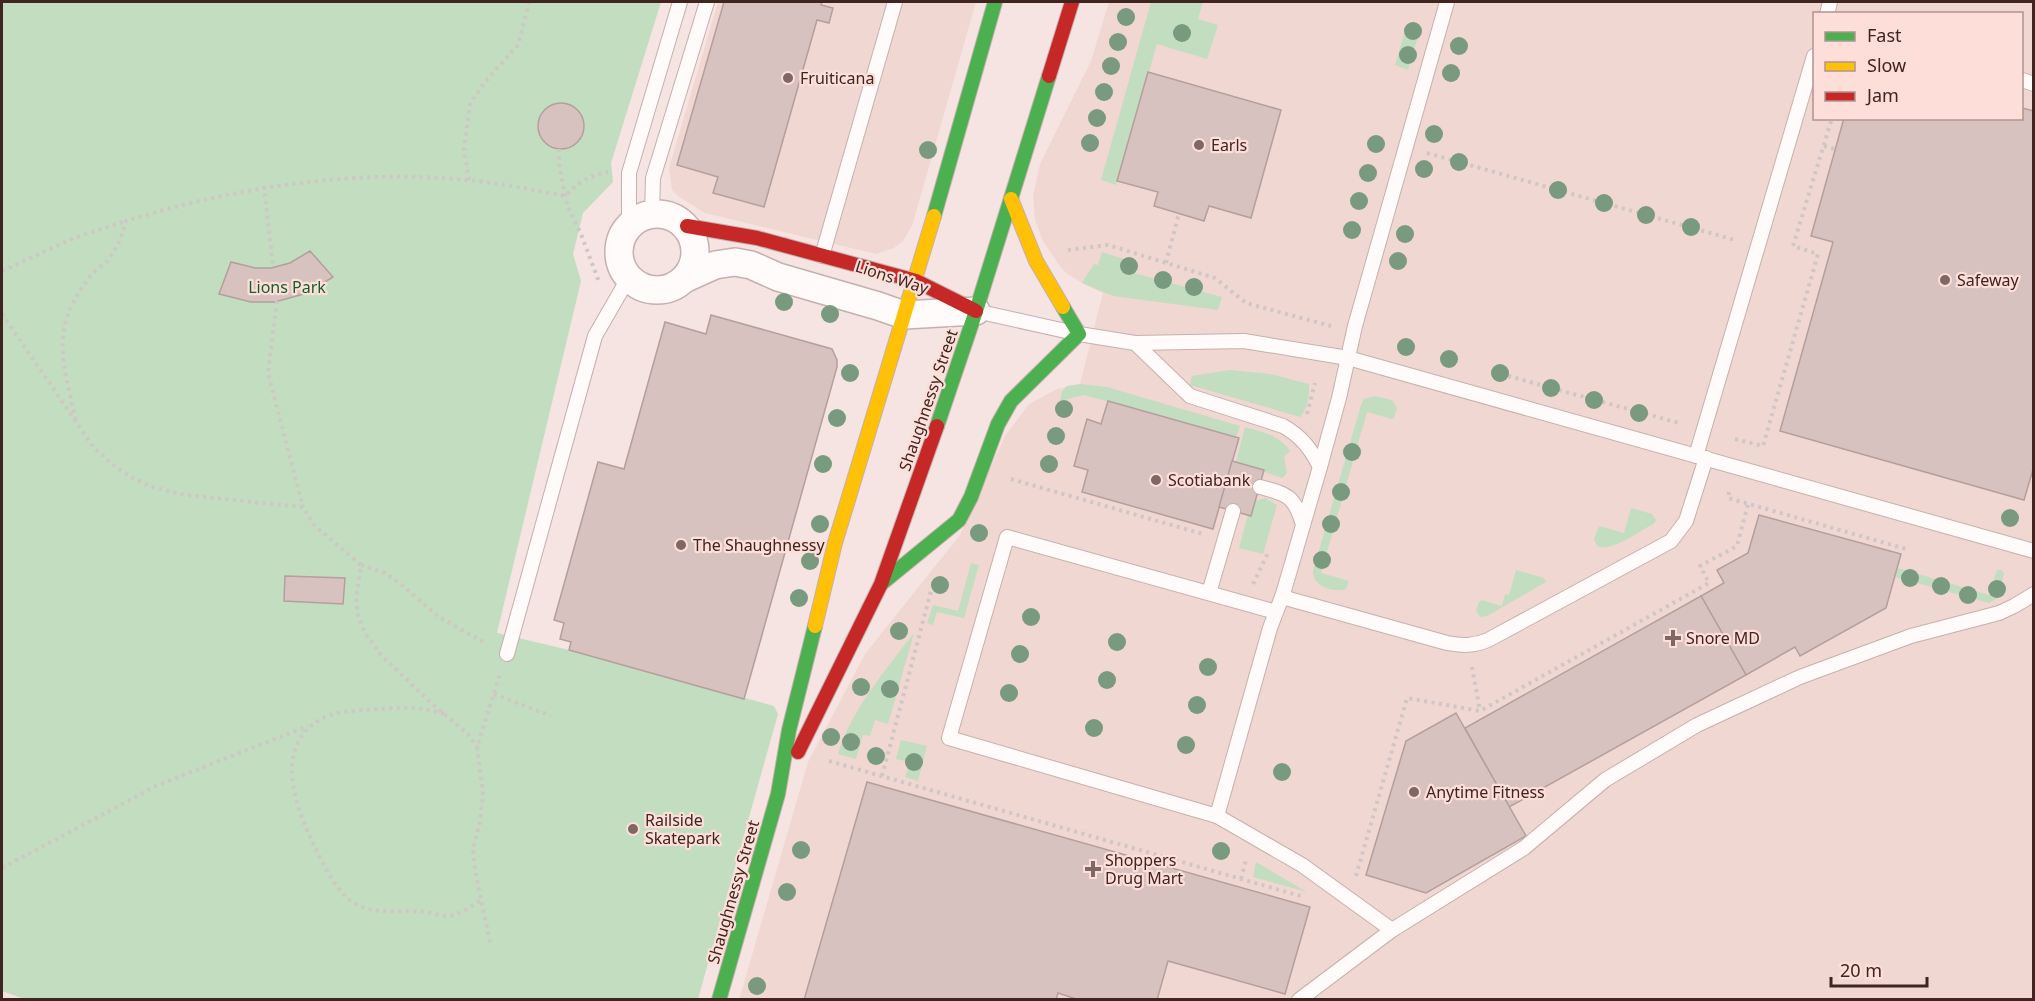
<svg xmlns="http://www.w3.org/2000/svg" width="2035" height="1001" viewBox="0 0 2035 1001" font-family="'Noto Sans',sans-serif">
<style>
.built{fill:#f1d7d2;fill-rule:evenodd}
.green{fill:#c2ddc0}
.building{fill:#d8c2bf;stroke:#b49f9c;stroke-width:1.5}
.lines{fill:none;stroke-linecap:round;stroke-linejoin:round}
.lane-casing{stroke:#c5b0ad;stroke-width:16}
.street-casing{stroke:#c5b0ad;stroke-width:30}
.fast-casing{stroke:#c5b0ad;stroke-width:16}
.slow-casing{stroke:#c5b0ad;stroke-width:16}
.jam-casing{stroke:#c5b0ad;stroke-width:16}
.path{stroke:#cfc6c5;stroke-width:4;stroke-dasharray:3 4.5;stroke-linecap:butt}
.lane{stroke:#fefbfa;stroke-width:14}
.street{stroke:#fefbfa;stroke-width:27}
.fast{stroke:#4caf50;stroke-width:14}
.slow{stroke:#ffc107;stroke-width:14}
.jam{stroke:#c62828;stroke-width:14}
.tree{fill:#799a7e}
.poi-dot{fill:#7f6763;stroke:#fdded9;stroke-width:2}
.labels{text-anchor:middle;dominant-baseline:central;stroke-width:4.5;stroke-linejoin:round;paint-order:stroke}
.poi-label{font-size:16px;fill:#40241f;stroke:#fdded9;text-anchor:start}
.street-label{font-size:16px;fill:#40241f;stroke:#fdded9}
.park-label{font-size:16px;fill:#145e2d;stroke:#fdded9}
</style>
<rect width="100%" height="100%" fill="#f5e4e1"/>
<g class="built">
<path d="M718 2H976L912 226 903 241 894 248 876 254 705 213 678 196 672 190 669 168Z"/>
<path d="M1109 2H2033V999L739 1000 808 762 865 654 960 535 1005 436 1029 404 1057 389 1080 384 1103 293 1082 283 1066 273 1059 265 1043 241 1035 220 1033 196 1040 164 1091 61ZM1814 14H2022V118H1814Z"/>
</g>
<g class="green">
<path d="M2 2H661L611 163 613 182 583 213 573 254 581 281 497 633 569 650 774 706 778 714 698 999 27 1000 2 991Z"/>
<path d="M1151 2H1203L1198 19 1218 25 1207 59 1157 44 1116 185 1101 180Z"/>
<path d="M1407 25 1420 30 1408 70 1395 65Z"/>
<path d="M1102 252 1133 262 1130 272 1222 297 1218 310 1113 296 1082 283 1094 264 1098 265Z"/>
<path d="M1229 370 1270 374 1309 384C1310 394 1307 410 1300 417L1190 385 1192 376Z"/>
<path d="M1080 384 1107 387 1240 426 1236 437 1084 395 1060 401 1062 392 1067 386Z"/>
<path d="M1375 396 1392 400 1397 408 1394 417 1392 419 1367 412 1321 573 1349 581 1346 589C1333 593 1312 586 1313 571L1361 405 1364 399Z"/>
<path d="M1245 427C1263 432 1279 435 1290 451L1284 457 1287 473 1282 478 1236 462Z"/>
<path d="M1265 498 1277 505 1263 554 1239 548 1248 515H1251L1255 501Z"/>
<path d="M1631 508 1652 514 1656 520 1655 523C1641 530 1611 553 1597 546L1594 539 1599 526 1624 533Z"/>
<path d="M971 563 979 565 964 618 937 612 933 625 927 623 933 605 958 611Z"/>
<path d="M1898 568 1989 595 1997 570H2001L2004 573 1998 598 1989 603 1895 577Z"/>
<path d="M1516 570 1544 578 1546 582 1487 616 1480 617 1476 610 1479 602 1482 600 1502 606 1505 594 1509 595Z"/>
<path d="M914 633 888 724 875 720 870 736 863 735 856 759 838 754C850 712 887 668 914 633Z"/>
<path d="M901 740 927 746 918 781 905 777 910 762 896 759Z"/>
<path d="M1256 862 1307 892 1253 877Z"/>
</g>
<g class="building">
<path d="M724 2H822L821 5 833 8 829 23 817 20 764 207 713 193 718 177 677 165Z"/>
<path d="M1148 72 1281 110 1251 218 1209 206 1204 221 1154 206 1158 192 1117 181Z"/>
<circle cx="561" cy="126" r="23"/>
<path d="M2022 108 2034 111V466L2024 500 1780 431 1833 242 1811 236 1844 118H2022Z"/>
<path d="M310 251 333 277 307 293 275 302H251L219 294 231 262 255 268H271L290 263Z"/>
<path d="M711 315 832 349 837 360V367L744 699 569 650 571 642 560 639 564 623 554 620 598 462 624 469 665 322 706 334Z"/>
<path d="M1108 401 1239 438 1213 529 1082 492 1088 470 1074 466 1087 419 1101 424Z"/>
<path d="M1232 461 1264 470 1251 516 1219 507Z"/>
<path d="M1759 515 1901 554 1886 608 1800 656 1795 647 1746 675 1701 596 1724 583 1717 570 1748 553Z"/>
<path d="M285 576 345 578 343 604 284 601Z"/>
<path d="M1701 596 1746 675 1509 807 1465 728Z"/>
<path d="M1456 713 1526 836 1426 893 1366 875 1406 741Z"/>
<path d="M867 782 1310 907 1285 994 1168 961 1157 1000H1079L1058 993 1056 1000H804Z"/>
</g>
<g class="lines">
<defs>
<g id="lane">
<path d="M1827 14 1830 2"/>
<path d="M2022 80 2034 84"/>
<path d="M652 214 653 178 707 2"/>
<path d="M629 226V173L680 2"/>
<path d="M822 256 895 2"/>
<path d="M976 311 1079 334 1135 343 1244 341 1348 358 2034 551"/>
<path d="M1135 343 1190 396 1283 426C1301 436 1311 449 1320 467"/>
<path d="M1696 456 1814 56"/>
<path d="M1260 487C1287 494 1295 496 1303 525"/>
<path d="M1209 593 1233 511"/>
<path d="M1282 597 1447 643C1462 646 1474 646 1488 640L1671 541 1686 521 1706 458"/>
<path d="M507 654 595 336 629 277"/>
<path d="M1217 816 949 738 1007 537 1276 612"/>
<path d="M1392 930 1302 865 1217 816 1270 628 1283 594 1320 467 1339 398 1355 326 1447 2"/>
<path d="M1299 1000 1392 930 1524 848 1605 780 1697 725 1800 677 1911 636 1999 613 2014 606 2034 594"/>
</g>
<g id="street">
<circle cx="657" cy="252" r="38"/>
<path d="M686 278 715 265 735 262 751 265 778 277 878 306 904 315 976 311"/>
</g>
<g id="fast">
<path d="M934 216 995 2"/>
<path d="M937 426 976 311 1049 76"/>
<path d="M882 583 959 520 971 497 998 424 1011 401 1079 334 1063 307"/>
<path d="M719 1000 778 794 789 730 815 626"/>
</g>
<g id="slow">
<path d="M1011 199 1036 261 1063 307"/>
<path d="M815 626 835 543 934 216"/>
</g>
<g id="jam">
<path d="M1049 76 1072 2"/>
<path d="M687 226 757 238 916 281 976 311"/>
<path d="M798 752 881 584 937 426"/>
</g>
</defs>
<use href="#lane" class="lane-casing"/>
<use href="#street" class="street-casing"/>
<use href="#fast" class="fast-casing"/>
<use href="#slow" class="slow-casing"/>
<use href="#jam" class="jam-casing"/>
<g class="path">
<path d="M1824 146 1835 149"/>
<path d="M559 149V164L567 205 581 234 599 282"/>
<path d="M1427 153 1735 240"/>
<path d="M469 180 464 149 470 104 484 83 518 45 529 2"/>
<path d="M264 186 273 267"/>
<path d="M1068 250 1108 245 1215 278 1246 303 1331 326"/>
<path d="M1166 263 1179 213"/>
<path d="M2 271 74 238 126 221"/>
<path d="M277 301 268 373 303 507"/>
<path d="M2 314 94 448 117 468 133 478 152 487 185 495 303 507 313 524 361 565 356 598 358 616 365 633 380 654 429 701 467 733 477 747"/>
<path d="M1501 374 1679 423"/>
<path d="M1307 414 1315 383"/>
<path d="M76 420C62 360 49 327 92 274 96 270 102 266 106 262 117 249 122 237 126 221 237 187 351 169 467 180 500 183 533 190 566 196 577 182 591 175 608 172"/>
<path d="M1735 439 1763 446 1818 254 1793 246 1832 118"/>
<path d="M1011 479 1203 534"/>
<path d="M1729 492 1728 498 1906 549"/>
<path d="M361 565 385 573 402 585 439 617 487 644"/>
<path d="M1253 584 1268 553"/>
<path d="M1472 667 1480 711"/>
<path d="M494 694 551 716"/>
<path d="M444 714C419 705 394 708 367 710 353 711 335 711 323 718 273 744 294 804 313 843 323 863 335 891 354 903 376 916 402 909 426 912 433 913 441 916 448 916 460 915 471 906 481 900"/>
<path d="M829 761 1304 897"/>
<path d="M882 776 931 591"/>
<path d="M2 868 158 785 308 726"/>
<path d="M1356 876 1407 698 1480 711 1709 583 1700 566 1737 546 1748 504"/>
<path d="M1241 879 1246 860"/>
<path d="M490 942 475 870 473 847 480 822 483 793 477 747 500 674"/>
</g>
<use href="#lane" class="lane"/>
<use href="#street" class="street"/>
<use href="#fast" class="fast"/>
<use href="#slow" class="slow"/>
<use href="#jam" class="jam"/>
</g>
<g class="tree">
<circle cx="1126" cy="17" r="9"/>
<circle cx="1413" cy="31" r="9"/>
<circle cx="1182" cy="33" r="9"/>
<circle cx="1118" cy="42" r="9"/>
<circle cx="1459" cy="46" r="9"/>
<circle cx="1408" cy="55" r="9"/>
<circle cx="1111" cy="66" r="9"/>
<circle cx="1451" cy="73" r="9"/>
<circle cx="1104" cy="92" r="9"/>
<circle cx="1097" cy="118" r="9"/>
<circle cx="1434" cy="134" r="9"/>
<circle cx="1090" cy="143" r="9"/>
<circle cx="1376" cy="144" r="9"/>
<circle cx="928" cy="150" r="9"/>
<circle cx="1459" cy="162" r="9"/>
<circle cx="1424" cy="169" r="9"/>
<circle cx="1368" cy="173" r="9"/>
<circle cx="1558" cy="190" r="9"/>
<circle cx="1359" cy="201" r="9"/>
<circle cx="1604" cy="203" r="9"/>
<circle cx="1646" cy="215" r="9"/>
<circle cx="1691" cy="227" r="9"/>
<circle cx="1352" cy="230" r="9"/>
<circle cx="1405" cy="234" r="9"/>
<circle cx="1398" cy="261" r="9"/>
<circle cx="1129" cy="266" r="9"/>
<circle cx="1163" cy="280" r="9"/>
<circle cx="1194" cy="287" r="9"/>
<circle cx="784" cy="302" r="9"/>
<circle cx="830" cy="314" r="9"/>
<circle cx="1406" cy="347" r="9"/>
<circle cx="1449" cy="359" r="9"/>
<circle cx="850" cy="373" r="9"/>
<circle cx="1500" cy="373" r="9"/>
<circle cx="1551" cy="388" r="9"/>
<circle cx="1594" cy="400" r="9"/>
<circle cx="1064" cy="409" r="9"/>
<circle cx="1639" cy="413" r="9"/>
<circle cx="837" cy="418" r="9"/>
<circle cx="1056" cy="436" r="9"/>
<circle cx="1352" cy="452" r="9"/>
<circle cx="823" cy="464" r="9"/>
<circle cx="1049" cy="464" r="9"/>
<circle cx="1341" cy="492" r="9"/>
<circle cx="2010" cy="518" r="9"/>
<circle cx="820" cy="524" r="9"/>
<circle cx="1331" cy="524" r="9"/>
<circle cx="979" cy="533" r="9"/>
<circle cx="1322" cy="560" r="9"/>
<circle cx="810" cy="561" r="9"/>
<circle cx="1910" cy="578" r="9"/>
<circle cx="940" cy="585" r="9"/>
<circle cx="1941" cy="586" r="9"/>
<circle cx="1997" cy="589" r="9"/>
<circle cx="1968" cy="595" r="9"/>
<circle cx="799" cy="598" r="9"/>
<circle cx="1031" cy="617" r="9"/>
<circle cx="899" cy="631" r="9"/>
<circle cx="1117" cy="642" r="9"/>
<circle cx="1020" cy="654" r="9"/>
<circle cx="1208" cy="667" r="9"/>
<circle cx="1107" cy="680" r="9"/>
<circle cx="861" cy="687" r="9"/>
<circle cx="890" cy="689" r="9"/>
<circle cx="1009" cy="693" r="9"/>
<circle cx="1197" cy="705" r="9"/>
<circle cx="1094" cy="728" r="9"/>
<circle cx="831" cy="737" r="9"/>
<circle cx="851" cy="742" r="9"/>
<circle cx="1186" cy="745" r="9"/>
<circle cx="876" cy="756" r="9"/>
<circle cx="914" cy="762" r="9"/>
<circle cx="1282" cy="772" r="9"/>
<circle cx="801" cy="850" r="9"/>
<circle cx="1221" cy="851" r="9"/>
<circle cx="787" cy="892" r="9"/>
<circle cx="757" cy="986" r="9"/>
</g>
<g class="poi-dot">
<circle cx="788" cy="78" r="6"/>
<circle cx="1199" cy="145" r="6"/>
<circle cx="1945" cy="280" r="6"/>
<circle cx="1156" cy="480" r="6"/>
<circle cx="681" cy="545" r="6"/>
<path d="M1670 629h6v6h6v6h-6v6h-6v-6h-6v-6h6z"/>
<circle cx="1414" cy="792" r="6"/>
<circle cx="633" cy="829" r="6"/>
<path d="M1090 860h6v6h6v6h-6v6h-6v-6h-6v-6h6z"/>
</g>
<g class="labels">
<g class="poi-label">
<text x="800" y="78">Fruiticana</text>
<text x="1211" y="145">Earls</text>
<text x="1957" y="280">Safeway</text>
<text x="1168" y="480">Scotiabank</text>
<text x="693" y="545">The Shaughnessy</text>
<text x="1686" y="638">Snore MD</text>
<text x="1426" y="792">Anytime Fitness</text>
<text x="645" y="820">Railside<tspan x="645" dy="18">Skatepark</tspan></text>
<text x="1105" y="860">Shoppers<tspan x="1105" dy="18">Drug Mart</tspan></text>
</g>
<g class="street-label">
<text transform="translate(892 277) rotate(18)">Lions Way</text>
<text transform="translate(928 400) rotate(-71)">Shaughnessy Street</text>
<text transform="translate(733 892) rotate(-74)">Shaughnessy Street</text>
</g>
<g class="park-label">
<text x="287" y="287">Lions Park</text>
</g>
</g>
<rect width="2035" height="1001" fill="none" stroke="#40241f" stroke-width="6"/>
<rect x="1813" y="12" width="210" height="108" fill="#fdded9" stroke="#b1948f" stroke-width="1.5"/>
<rect x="1825" y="32" width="30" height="9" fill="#4caf50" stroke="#b1948f" stroke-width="1.5"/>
<text x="1867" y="42" font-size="18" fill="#40241f">Fast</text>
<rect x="1825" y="62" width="30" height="9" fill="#ffc107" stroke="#b1948f" stroke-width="1.5"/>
<text x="1867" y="72" font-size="18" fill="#40241f">Slow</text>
<rect x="1825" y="92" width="30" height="9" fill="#c62828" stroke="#b1948f" stroke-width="1.5"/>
<text x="1867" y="102" font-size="18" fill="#40241f">Jam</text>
<path d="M1831 977v9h96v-9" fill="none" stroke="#40241f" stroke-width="3"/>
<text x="1840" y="977" font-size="18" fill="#40241f" stroke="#fdded9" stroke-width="4.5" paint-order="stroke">20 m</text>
</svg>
